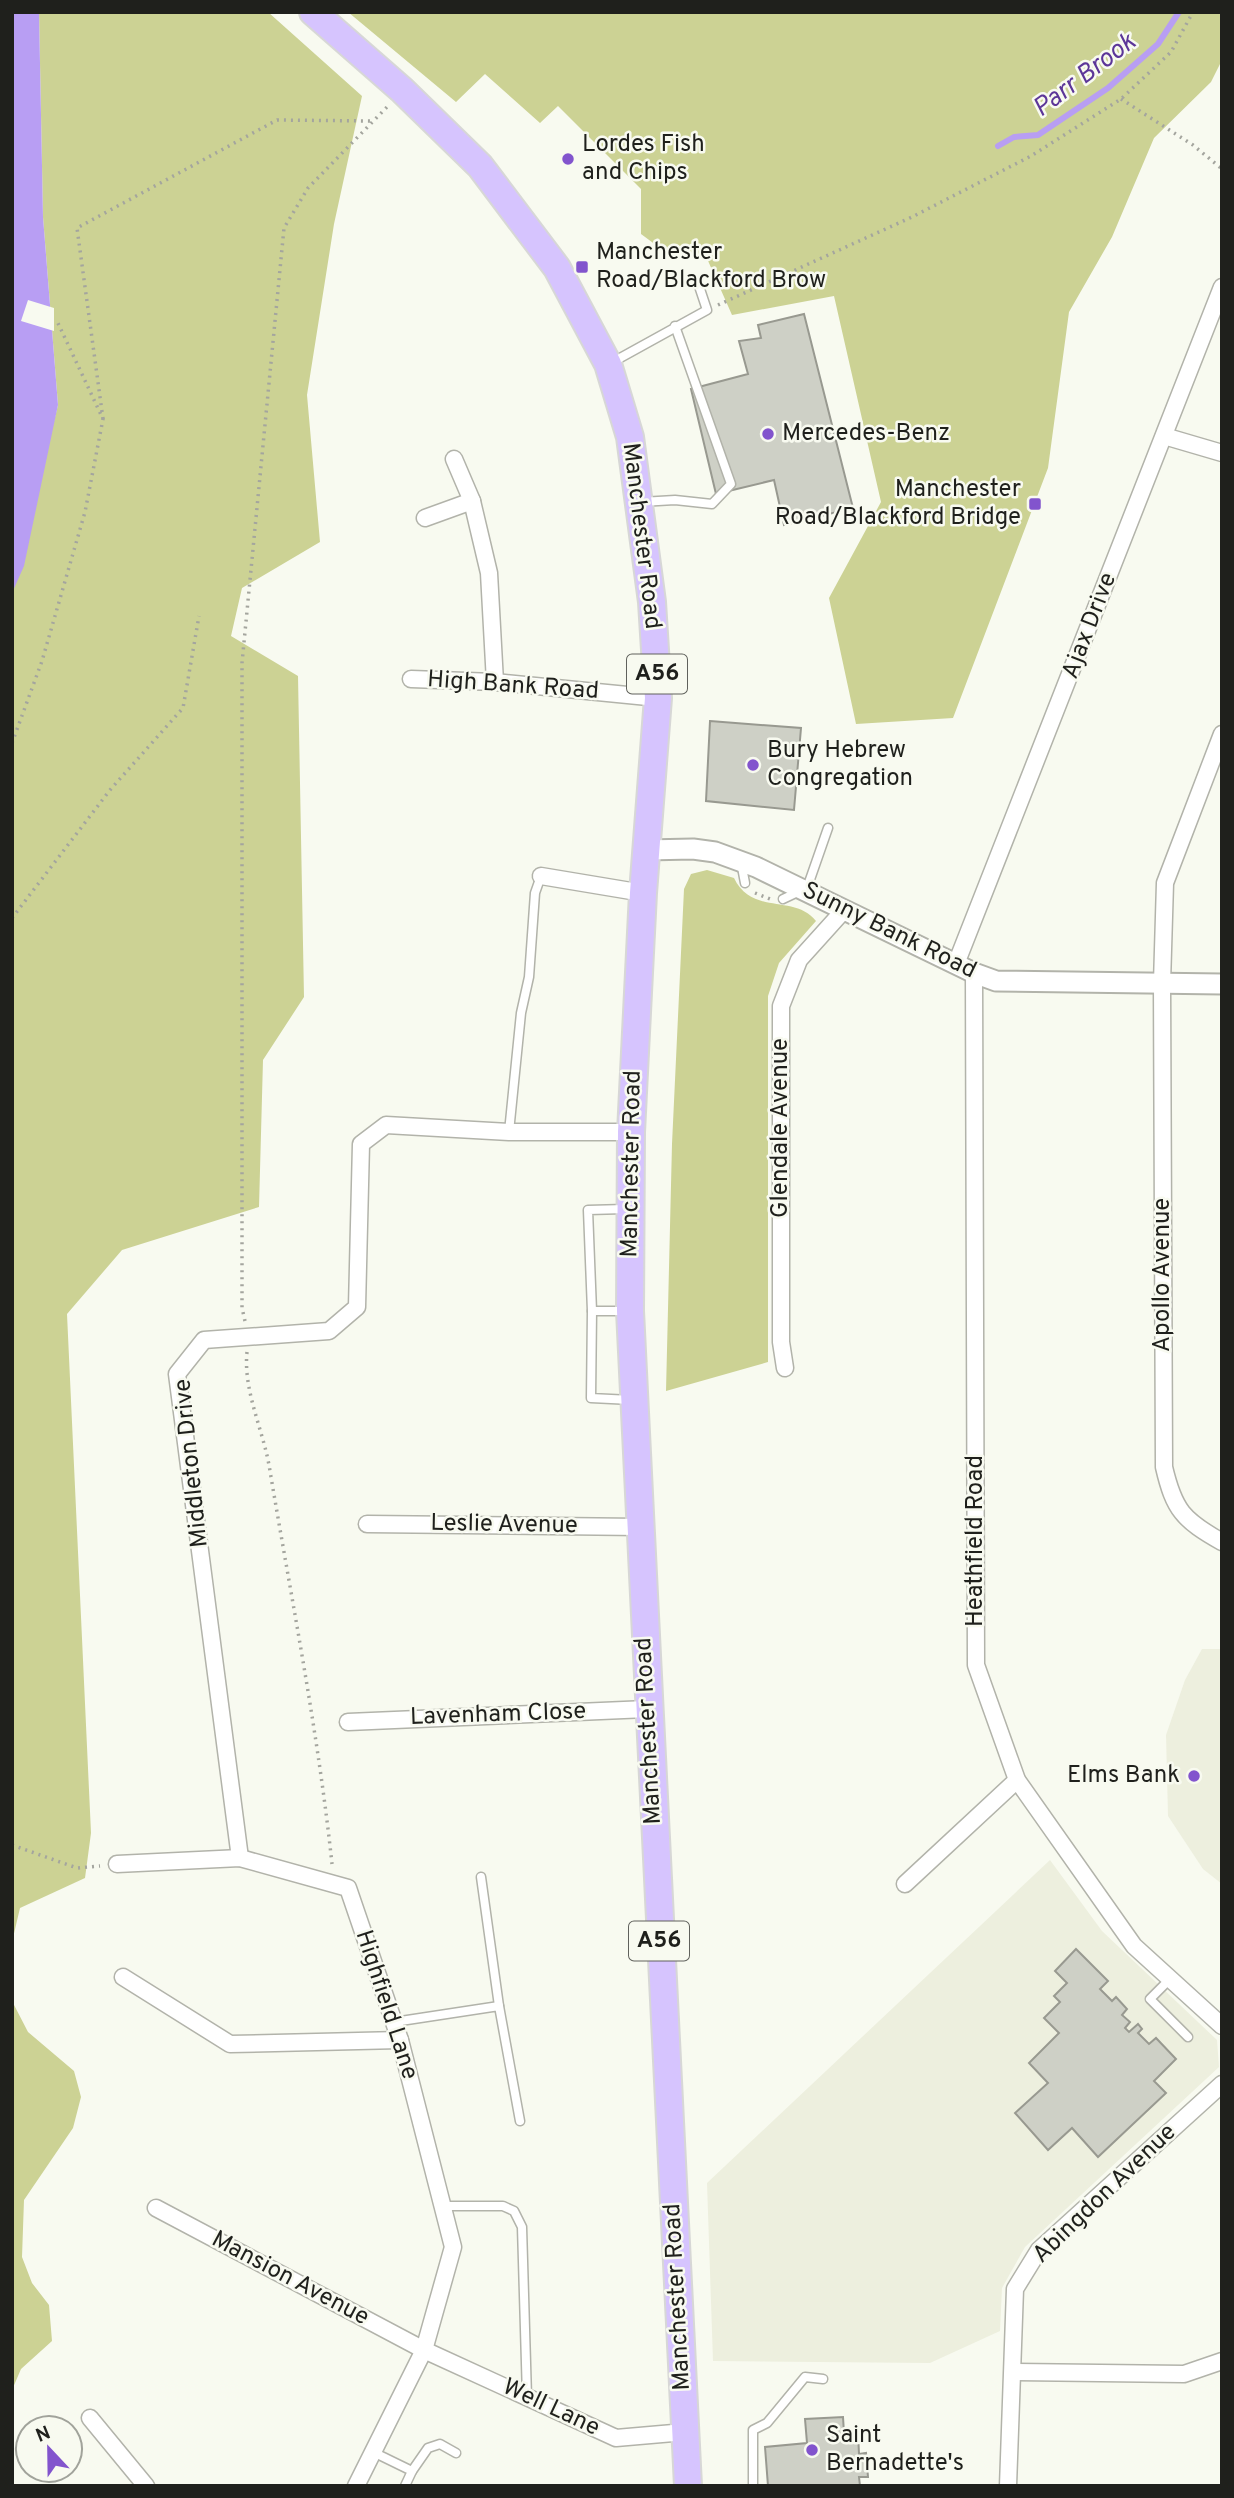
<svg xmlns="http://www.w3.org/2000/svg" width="1234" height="2498" viewBox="0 0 1234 2498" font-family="Overpass,sans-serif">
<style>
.built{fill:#edefde}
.green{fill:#ccd294}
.water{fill:#b89ef3}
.pier{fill:#f8faf0}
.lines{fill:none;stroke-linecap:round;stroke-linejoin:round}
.stream{stroke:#b89ef3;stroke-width:6}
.building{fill:#ced0c6;stroke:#989990;stroke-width:2}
.service-casing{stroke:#b2b3aa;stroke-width:11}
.minor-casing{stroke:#b2b3aa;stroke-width:19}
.tertiary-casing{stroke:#b2b3aa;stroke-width:23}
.trunk-casing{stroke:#d7d7d6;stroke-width:30}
.path{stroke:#a4a59e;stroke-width:3.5;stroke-dasharray:2 5;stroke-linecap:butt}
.service{stroke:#fff;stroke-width:8}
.minor{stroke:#fff;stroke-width:16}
.tertiary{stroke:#fff;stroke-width:19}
.trunk{stroke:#d6c4fe;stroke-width:26}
.poi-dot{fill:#8254cd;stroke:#f8faf0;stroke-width:2.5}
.labels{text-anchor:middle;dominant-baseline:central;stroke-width:5;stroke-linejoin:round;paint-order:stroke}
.shield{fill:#f8faf0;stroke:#60615c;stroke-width:2}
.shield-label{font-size:23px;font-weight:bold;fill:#1f201c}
.poi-label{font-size:24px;fill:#1f201c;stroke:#f8faf0;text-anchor:start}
.street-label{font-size:24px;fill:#1f201c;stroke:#f8faf0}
.water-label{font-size:26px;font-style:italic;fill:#5c3698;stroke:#f8faf0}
</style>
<rect width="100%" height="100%" fill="#f8faf0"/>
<g class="built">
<path d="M1202 1649H1222V1884L1203 1869 1168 1816 1166 1735 1185 1680Z"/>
<path d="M1050 1860 1102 1931 1217 2040 1219 2067 1025 2247 1002 2288 1000 2331 930 2363 713 2361 707 2183Z"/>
</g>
<g class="green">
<path d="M39 12H268L362 96 334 224 307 395 320 542 242 588 231 636 298 676 304 997 263 1060 259 1207 122 1250 67 1314 91 1833 85 1878 20 1908 12 1942V590L58 405 43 217Z"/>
<path d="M348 12H1222V60L1211 82 1154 138 1112 237 1069 312 1048 468 953 718 856 724 829 598 881 502 834 296 732 315 705 254 664 251 641 234V189L558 106 540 123 485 74 456 102Z"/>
<path d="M707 870 734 878C752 916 795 894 816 921L779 963 768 996V1362L666 1391 672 1144 684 889 691 874Z"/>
<path d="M12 2001 28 2032 74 2071 81 2097 73 2128 24 2200 22 2257 32 2283 49 2305 52 2341 21 2369 12 2390Z"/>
</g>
<path class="water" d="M12 12H39L43 217 58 405 24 566 12 593Z"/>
<path class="pier" d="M28 300 54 308V331L21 321Z"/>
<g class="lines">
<path class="stream" d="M998 146 1014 137 1038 135 1108 88 1158 44 1179 12"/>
</g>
<g class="building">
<path d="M804 314 853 508 784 525 774 480 716 494 691 389 748 374 739 341 761 338 758 325Z"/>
<path d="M710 721 801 728 794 810 706 801Z"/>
<path d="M1076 1949 1108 1981 1100 1989 1112 2001 1116 1997 1127 2009 1122 2015 1130 2022 1125 2028 1129 2032 1138 2024 1142 2029 1138 2033 1149 2044 1156 2038 1176 2059 1154 2081 1166 2093 1098 2157 1072 2128 1048 2150 1015 2113 1048 2083 1029 2063 1059 2033 1044 2018 1060 2002 1054 1996 1067 1983 1055 1971Z"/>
<path d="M843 2417 844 2433 858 2432 859 2454 866 2453 868 2477H859L860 2486H768L765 2447 807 2443 805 2419Z"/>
</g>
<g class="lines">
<defs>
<g id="service">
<path d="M611 363 707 310 699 286"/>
<path d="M641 502 675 500 712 504 731 484 675 326"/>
<path d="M741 862 745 883"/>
<path d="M806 891 828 828"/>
<path d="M783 899 800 891"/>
<path d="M509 1132 521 1013 529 977 535 893 541 876"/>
<path d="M592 1311 588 1210 625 1209"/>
<path d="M626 1311H592L591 1398 631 1400"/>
<path d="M481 1877 499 2006"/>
<path d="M1170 1979 1150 1999 1188 2037"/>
<path d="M394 2022 499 2006 520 2121"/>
<path d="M442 2206H503L514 2211 522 2227 527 2397"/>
<path d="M373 2452 412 2471 405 2486"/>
<path d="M412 2471 428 2448 440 2444 456 2453"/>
<path d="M753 2486V2430L767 2423 805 2377 823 2379"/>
</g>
<g id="minor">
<path d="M1164 436 1222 453"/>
<path d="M454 459 472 501 489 573 495 682"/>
<path d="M425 518 472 501"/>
<path d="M411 679 495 682 658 698"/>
<path d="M1222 734 1165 883 1162 983 1164 1467C1174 1510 1183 1520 1222 1542"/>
<path d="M541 876 643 893"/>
<path d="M956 964 1222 287"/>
<path d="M974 973 976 1665 1017 1780 1134 1946 1222 2026"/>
<path d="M785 1368 781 1342V1006L799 960 845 909"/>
<path d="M367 1524 641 1527"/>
<path d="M348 1722 647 1709"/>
<path d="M240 1858 177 1374 204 1340 329 1331 357 1307 361 1144 386 1125 509 1132H631"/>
<path d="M117 1864 240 1858 348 1888 400 2040 453 2247 424 2350 356 2486"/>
<path d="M905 1884 1017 1780"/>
<path d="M123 1977 230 2044 400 2040"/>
<path d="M156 2208 424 2350 616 2438 685 2432"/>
<path d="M1013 2372 1184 2374 1222 2361"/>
<path d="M90 2418 146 2486"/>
<path d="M1008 2486 1015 2289 1039 2250 1222 2084"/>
</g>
<path id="tertiary" d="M646 850 693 849 715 852 756 867 974 973 996 981 1222 984"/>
<path id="trunk" d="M313 12 402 90 480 166 557 268 608 364 630 437 652 602 658 698 643 893 631 1132 630 1311 688 2486"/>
</defs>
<use href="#service" class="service-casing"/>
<use href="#minor" class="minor-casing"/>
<use href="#tertiary" class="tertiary-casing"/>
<use href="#trunk" class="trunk-casing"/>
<g class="path">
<path d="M1121 99 1193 145 1222 169"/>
<path d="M718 305 912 217 1031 156 1121 99 1171 52 1193 12"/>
<path d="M103 419 77 228 277 120 371 121"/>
<path d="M12 743 42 661 85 512 103 419 57 321"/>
<path d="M755 893 770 899"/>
<path d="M12 918 110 790 183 708 199 616"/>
<path d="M245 1321 242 1308V663L284 228 308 188 388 106"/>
<path d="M247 1352C243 1392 264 1431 270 1471 292 1602 318 1732 332 1864"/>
<path d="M12 1845 77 1868 100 1866"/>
</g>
<use href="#service" class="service"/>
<use href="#minor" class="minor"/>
<use href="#tertiary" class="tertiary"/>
<use href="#trunk" class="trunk"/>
</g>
<g class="poi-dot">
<circle cx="568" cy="159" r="7"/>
<rect x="575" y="260" width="14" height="14" rx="3.5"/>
<circle cx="768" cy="434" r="7"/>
<rect x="1028" y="497" width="14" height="14" rx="3.5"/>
<circle cx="753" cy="765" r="7"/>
<circle cx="1194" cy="1776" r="7"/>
<circle cx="812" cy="2450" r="7"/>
</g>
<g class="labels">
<g class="shield">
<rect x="627" y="654.5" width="60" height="39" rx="5"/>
<rect x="629" y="1921.5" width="60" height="39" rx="5"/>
</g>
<g class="shield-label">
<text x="657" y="674">A56</text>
<text x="659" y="1941">A56</text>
</g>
<g class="poi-label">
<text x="582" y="145">Lordes Fish<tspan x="582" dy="28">and Chips</tspan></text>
<text x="596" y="253">Manchester<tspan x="596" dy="28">Road/Blackford Brow</tspan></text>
<text x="782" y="434">Mercedes-Benz</text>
<text x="1021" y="490" text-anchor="end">Manchester<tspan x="1021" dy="28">Road/Blackford Bridge</tspan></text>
<text x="767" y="751">Bury Hebrew<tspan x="767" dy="28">Congregation</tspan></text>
<text x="1180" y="1776" text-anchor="end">Elms Bank</text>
<text x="826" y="2436">Saint<tspan x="826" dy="28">Bernadette's</tspan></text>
</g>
<g class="street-label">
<text transform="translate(641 536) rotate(83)">Manchester Road</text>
<text transform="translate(1090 626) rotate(-69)">Ajax Drive</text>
<text transform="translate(513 686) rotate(4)">High Bank Road</text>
<text transform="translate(889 931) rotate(26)">Sunny Bank Road</text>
<text transform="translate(781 1128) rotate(-90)">Glendale Avenue</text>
<text transform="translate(632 1164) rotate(-89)">Manchester Road</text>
<text transform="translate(1163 1275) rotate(-90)">Apollo Avenue</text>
<text transform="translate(192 1463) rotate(-96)">Middleton Drive</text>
<text transform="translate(504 1525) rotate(1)">Leslie Avenue</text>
<text transform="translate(976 1541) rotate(-90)">Heathfield Road</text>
<text transform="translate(498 1715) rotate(-2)">Lavenham Close</text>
<text transform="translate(649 1731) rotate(-93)">Manchester Road</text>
<text transform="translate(386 2005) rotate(72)">Highfield Lane</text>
<text transform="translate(1105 2194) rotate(-44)">Abingdon Avenue</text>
<text transform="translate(290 2279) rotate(28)">Mansion Avenue</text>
<text transform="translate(678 2297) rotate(-93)">Manchester Road</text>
<text transform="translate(551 2408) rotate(25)">Well Lane</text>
</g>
<g class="water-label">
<text transform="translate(1085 76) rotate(-37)">Parr Brook</text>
</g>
</g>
<rect width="1234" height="2498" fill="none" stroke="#1f201c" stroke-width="28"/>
<g transform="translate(49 2449) rotate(338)"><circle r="33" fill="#f8faf0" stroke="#a1a39b" stroke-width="2"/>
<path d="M0-5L12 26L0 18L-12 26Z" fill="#8254cd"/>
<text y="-10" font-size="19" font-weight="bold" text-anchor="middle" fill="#1f201c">N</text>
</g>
</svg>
